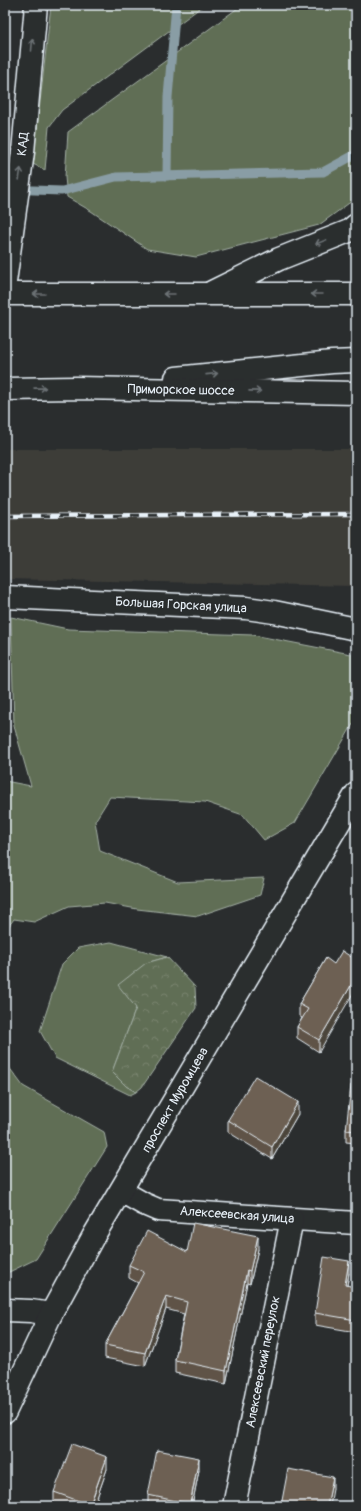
<svg xmlns="http://www.w3.org/2000/svg" width="361" height="1511" viewBox="0 0 361 1511" font-family="Pangolin,sans-serif">
<style>
.built{fill:#3e3d39}
.green{fill:#616e55;stroke:#a4b0a6}
.forest{fill:url(#forest-crowns);stroke:#a4b0a6}
.lines{fill:none;stroke-linecap:round;stroke-linejoin:round}
.stream{stroke:#899da5;stroke-width:9}
.street-casing{stroke:#e8f1f8;stroke-width:25}
.secondary-casing{stroke:#e8f1f8;stroke-width:25}
.highway-casing{stroke:#e8f1f8;stroke-width:25}
.street{stroke:#2a2d2e;stroke-width:22}
.secondary{stroke:#2a2d2e;stroke-width:22}
.highway{stroke:#2a2d2e;stroke-width:22}
.rail-casing{stroke:#e8f1f8;stroke-width:4.5}
.rail{stroke:#2a2d2e;stroke-width:3;stroke-dasharray:9;stroke-linecap:butt}
.wall{fill:#5e5347;stroke:#e8f1f8}
.shaded-wall{fill:#4c443a;stroke:#e8f1f8}
.building{fill:#6d6153;stroke:#e8f1f8}
.oneway{stroke:#6c7275}
.labels{text-anchor:middle;dominant-baseline:central;stroke-width:3;stroke-linejoin:round;paint-order:stroke}
.street-label{font-size:13px;fill:#e8f1f8;stroke:#2a2d2e}
</style>
<defs>
<pattern id="forest-crowns" width="20" height="18" patternUnits="userSpaceOnUse"><rect width="20" height="18" fill="#616e55"/><path d="M2 6a3 3 0 1 1 6 0M12 15a3 3 0 1 1 6 0" fill="none" stroke="#78836e"/></pattern>
</defs>
<rect width="100%" height="100%" fill="#2a2d2e"/>
<filter id="ink" filterUnits="userSpaceOnUse"><feTurbulence type="fractalNoise" baseFrequency=".025" numOctaves="2"/><feDisplacementMap in="SourceGraphic" scale="8" xChannelSelector="R" yChannelSelector="G"/><feConvolveMatrix kernelMatrix="1 2 1 2 8 2 1 2 1" color-interpolation-filters="sRGB"/></filter>
<g filter="url(#ink)">
<path class="built" d="M5 449H356V586L5 579Z"/>
<g class="green">
<path d="M51 5H204L62 110 49 127 45 170 33 164Z"/>
<path d="M242 5H356V198L319 225 196 257 147 249 91 211 67 197 65 177 68 132Z"/>
<path d="M11 617 68 629 253 635 356 655V719L295 823 264 840 243 815 205 802 110 797 95 821 100 851 178 882 264 878 260 895 198 916 137 909 105 903 69 906 34 922 14 919 5 931V781L31 786 14 726Z"/>
<path d="M111 942 167 957 146 963 136 1008 112 1072 126 1086 136 1092 130 1095 55 1058 40 1031 62 964 78 948Z"/>
<path d="M5 1062 23 1086 104 1132 107 1147 36 1259 5 1274Z"/>
</g>
<path class="forest" d="M167 957 195 987 196 1008 142 1087 136 1092 126 1086 112 1072 136 1008 118 985 146 963Z"/>
<g class="lines">
<g class="stream">
<path d="M167 176 168 97 176 5"/>
<path d="M5 189 62 191 116 177 323 172 356 154"/>
</g>
<defs>
<g id="street">
<path d="M121 1191 144 1204 158 1210 356 1223"/>
<path d="M234 1506 292 1219"/>
</g>
<g id="secondary">
<path d="M5 597 246 608 274 612 356 629"/>
<path d="M5 1310 31 1311 51 1314"/>
<path d="M5 1412 51 1314 93 1237 356 794"/>
</g>
<g id="highway">
<path d="M5 282 23 152 36 5"/>
<path d="M212 292 279 259 349 231 356 225"/>
<path d="M5 294H356"/>
<path d="M176 378 332 362 356 361"/>
<path d="M5 389 76 388 356 393"/>
</g>
</defs>
<use href="#street" class="street-casing"/>
<use href="#secondary" class="secondary-casing"/>
<use href="#highway" class="highway-casing"/>
<use href="#street" class="street"/>
<use href="#secondary" class="secondary"/>
<use href="#highway" class="highway"/>
<defs>
<path id="rail" d="M5 516 356 514"/>
</defs>
<use href="#rail" class="rail-casing"/>
<use href="#rail" class="rail"/>
</g>
<g class="wall">
<path d="M326 958 319 1052 297 1038V1027L302 1018 299 1016V1004Z"/>
<path d="M356 1085V1143L346 1142V1130Z"/>
<path d="M298 1114 272 1159 228 1132V1120Z"/>
<path d="M258 1249 250 1284 247 1283 226 1384 175 1373V1360L184 1314 166 1309 145 1366 105 1358V1345L138 1283 129 1278V1265L187 1252Z"/>
<path d="M349 1273 347 1286 356 1287V1332L315 1325V1313Z"/>
<path d="M107 1469 94 1506H60L54 1504V1492Z"/>
<path d="M199 1470 192 1506H148V1495Z"/>
</g>
<g class="shaded-wall">
<path d="M356 977V988L319 1052V1040Z"/>
<path d="M298 1102V1114L272 1159V1147Z"/>
<path d="M258 1236V1249L250 1284V1271Z"/>
<path d="M349 1261V1273L345 1297V1285Z"/>
<path d="M247 1270V1283L226 1384V1371Z"/>
<path d="M166 1296V1309L145 1366V1353Z"/>
<path d="M107 1457V1469L94 1506H90Z"/>
<path d="M199 1458V1470L192 1506H190Z"/>
<path d="M333 1477V1489L330 1506H327Z"/>
</g>
<g class="building">
<path d="M342 951 356 960V977L319 1040 297 1027 308 1009 299 1004 326 958 334 964Z"/>
<path d="M255 1076 298 1102 272 1147 228 1120Z"/>
<path d="M351 1085H356V1131L346 1130Z"/>
<path d="M193 1223 258 1236 250 1271 247 1270 226 1371 175 1360 187 1302 166 1296 145 1353 105 1345 144 1272 129 1265 147 1231 187 1252Z"/>
<path d="M324 1257 349 1261 345 1285 356 1287V1320L315 1313Z"/>
<path d="M72 1444 107 1457 90 1505 54 1492Z"/>
<path d="M157 1450 199 1458 190 1504 148 1495Z"/>
<path d="M288 1469 333 1477 327 1506H281Z"/>
</g>
<defs><path id="oneway-shaft" d="M-6 0H5M1.5-3L5.5 0L1.5 3" fill="none" stroke-width="1.6" stroke-linecap="round" stroke-linejoin="round"/></defs>
<g class="oneway">
<use href="#oneway-shaft" transform="translate(32 45) rotate(-85)"/>
<use href="#oneway-shaft" transform="translate(20 174) rotate(-82)"/>
<use href="#oneway-shaft" transform="translate(321 242) rotate(158)"/>
<use href="#oneway-shaft" transform="translate(39 294) rotate(-180)"/>
<use href="#oneway-shaft" transform="translate(169 294) rotate(-180)"/>
<use href="#oneway-shaft" transform="translate(317 294) rotate(180)"/>
<use href="#oneway-shaft" transform="translate(212 374) rotate(-6)"/>
<use href="#oneway-shaft" transform="translate(40 388) rotate(-1)"/>
<use href="#oneway-shaft" transform="translate(255 391) rotate(1)"/>
</g>
</g>
<g class="labels">
<g class="street-label">
<text transform="translate(23 144) rotate(-84)">КАД</text>
<text transform="translate(181 390) rotate(1)">Приморское шоссе</text>
<text transform="translate(181 605) rotate(3)">Большая Горская улица</text>
<text transform="translate(175 1100) rotate(-60)">проспект Муромцева</text>
<text transform="translate(237 1215) rotate(4)">Алексеевская улица</text>
<text transform="translate(263 1362) rotate(-79)">Алексеевский переулок</text>
</g>
</g>
<rect width="361" height="1511" fill="none" stroke="#2a2d2e" stroke-width="20"/>
<rect x="10" y="10" width="341" height="1491" fill="none" stroke="#e8f1f8" stroke-width="1.5" filter="url(#ink)"/>
</svg>
